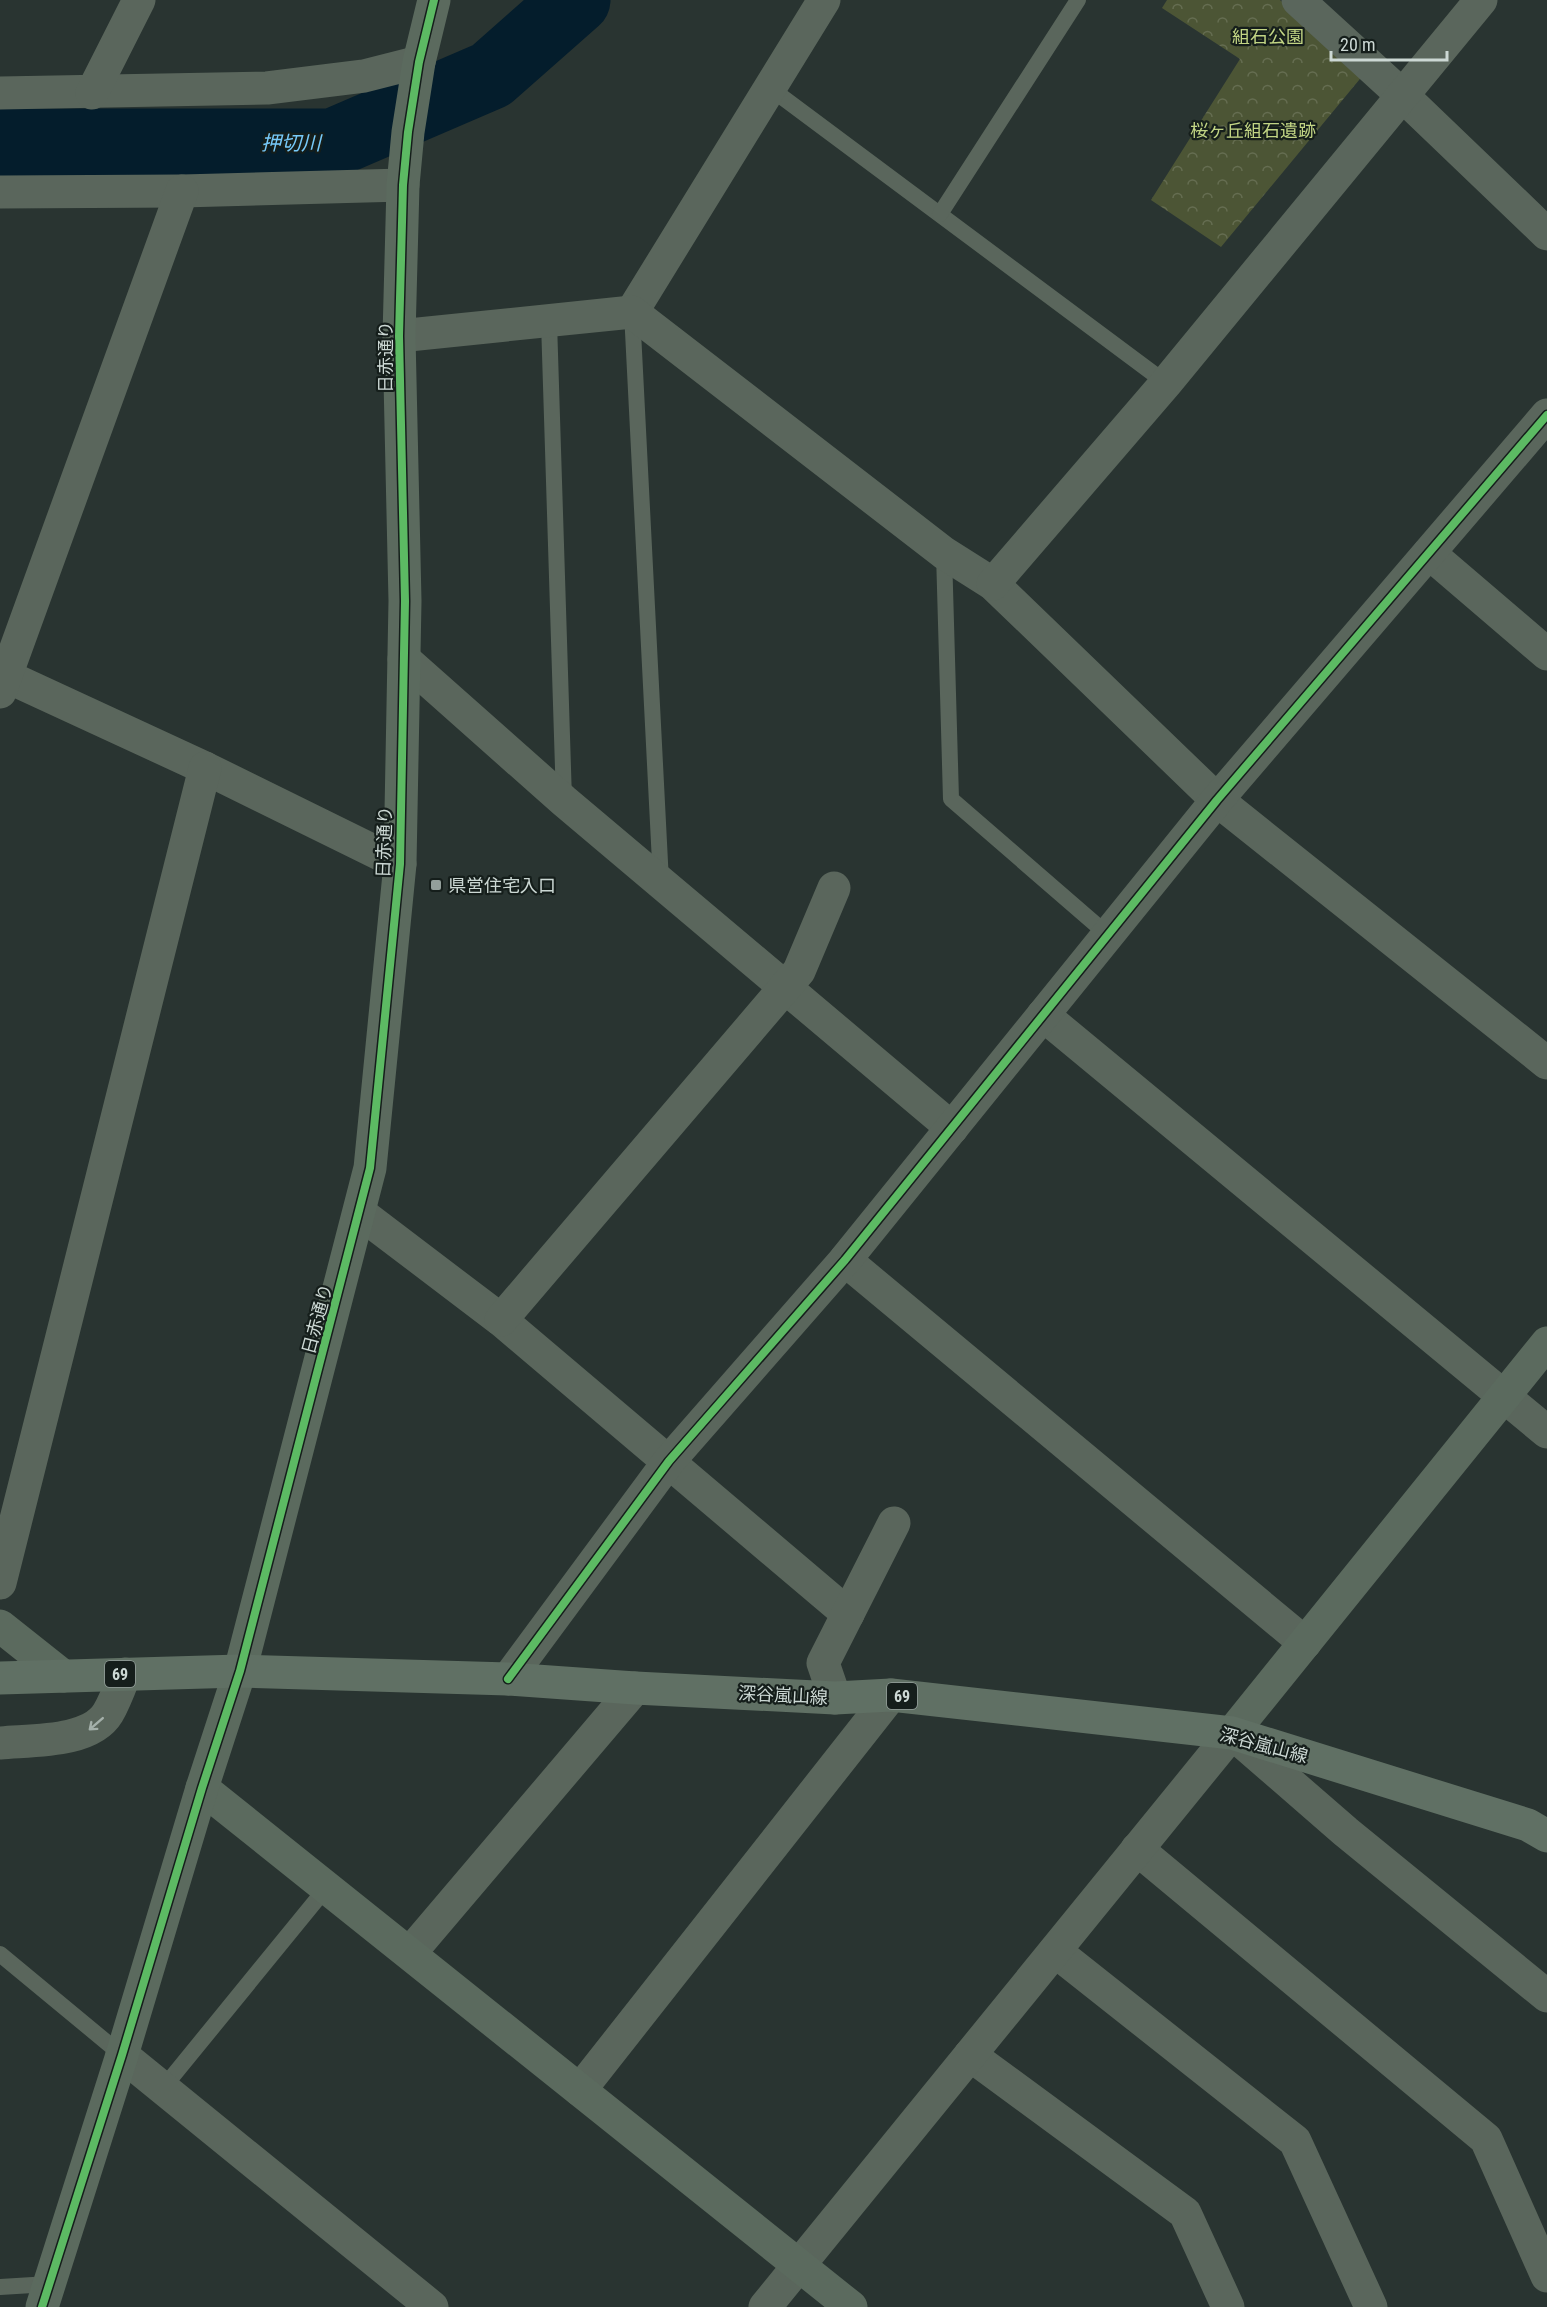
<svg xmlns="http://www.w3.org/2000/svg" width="1547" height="2307" viewBox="0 0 1547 2307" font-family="'Roboto Condensed','Noto Sans JP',sans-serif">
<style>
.park{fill:url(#park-crowns)}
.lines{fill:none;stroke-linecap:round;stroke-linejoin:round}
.river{stroke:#041d2c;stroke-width:69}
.lane{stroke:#5a665c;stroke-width:16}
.street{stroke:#5a665c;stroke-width:33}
.secondary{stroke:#5b6a5e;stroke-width:33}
.primary{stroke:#607064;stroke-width:33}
.cycleway-casing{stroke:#151e1b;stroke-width:11}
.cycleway{stroke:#5cba63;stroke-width:8}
.oneway{stroke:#a4b0aa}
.poi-dot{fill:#939f9b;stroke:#151e1b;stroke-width:2}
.labels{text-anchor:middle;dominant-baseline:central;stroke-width:4.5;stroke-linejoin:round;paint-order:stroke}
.shield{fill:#151e1b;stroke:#95a09c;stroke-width:1.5}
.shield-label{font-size:16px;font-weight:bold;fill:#ccd8d4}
.park-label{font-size:18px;fill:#c2d584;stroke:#151e1b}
.street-label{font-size:18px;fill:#ccd8d4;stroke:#151e1b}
.poi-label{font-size:18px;fill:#ccd8d4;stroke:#151e1b;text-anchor:start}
.water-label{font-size:20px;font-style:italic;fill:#77cafa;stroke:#151e1b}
</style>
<defs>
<pattern id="park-crowns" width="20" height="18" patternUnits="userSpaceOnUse" patternTransform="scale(1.5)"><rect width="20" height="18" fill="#4c5535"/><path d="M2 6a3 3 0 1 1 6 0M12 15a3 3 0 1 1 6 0" fill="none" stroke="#656d51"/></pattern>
</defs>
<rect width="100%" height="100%" fill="#293431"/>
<path class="park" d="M1167 0H1280L1364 74 1221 247 1151 200 1240 59 1162 8Z"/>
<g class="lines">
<path class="river" d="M0 143H333L491 75 576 0"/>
<g class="lane">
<path d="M770 88 1166 383"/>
<path d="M940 214 1078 0"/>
<path d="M632 312 661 882"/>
<path d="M549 322 564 800"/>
<path d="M944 553 951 799 1108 935"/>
<path d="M0 1954 122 2055"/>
<path d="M163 2088 327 1887"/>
<path d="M0 2287 49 2284"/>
</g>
<g class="street">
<path d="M1298 0 1403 96 1547 234"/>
<path d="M0 93 267 88 364 76 419 62"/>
<path d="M92 93 139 0"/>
<path d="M0 192 182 191 403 185"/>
<path d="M632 312 824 0"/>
<path d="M399 336 632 312 944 553 993 584 1217 800 1547 1063"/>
<path d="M1429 553 1547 654"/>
<path d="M993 584 1166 383 1481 0"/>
<path d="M404 659 564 801 952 1128"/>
<path d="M6 676 205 768 400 864"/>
<path d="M0 692 182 191"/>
<path d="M1043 1015 1547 1432"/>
<path d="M360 1213 501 1320 848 1614"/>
<path d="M845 1260 1305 1643"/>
<path d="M501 1320 799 971 834 888"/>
<path d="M0 1583 205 768"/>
<path d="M508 1679 669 1461 845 1260 1217 800 1547 415"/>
<path d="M835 1698 823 1663 894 1523"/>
<path d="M0 1743C31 1740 90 1743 108 1713 115 1701 120 1687 125 1674"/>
<path d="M1137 1849 1486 2139 1547 2276"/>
<path d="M1055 1951 1295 2141 1371 2307"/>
<path d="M410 1953 635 1688"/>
<path d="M122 2055 432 2307"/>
<path d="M970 2055 1185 2213 1228 2307"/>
<path d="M580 2090 891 1695"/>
<path d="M765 2307 1232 1733 1346 1832 1547 1996"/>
</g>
<g class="secondary">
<path d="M0 1626 63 1676"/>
<path d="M1232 1733 1547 1343"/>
<path d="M202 1788 851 2307"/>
<path d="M42 2307 122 2055 202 1788 240 1671 370 1168 400 864 405 601 399 336 403 185 408 132 419 62 434 0"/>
</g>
<path class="primary" d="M0 1678 240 1671 508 1679 635 1688 835 1698 891 1695 1232 1733 1528 1825 1547 1836"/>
<defs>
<g id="cycleway">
<path d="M508 1679 669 1461 845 1260 1217 800 1547 415"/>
<path d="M42 2307 122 2055 202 1788 240 1671 370 1168 400 864 405 601 399 336 403 185 408 132 419 62 434 0"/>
</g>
</defs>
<use href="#cycleway" class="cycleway-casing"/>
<use href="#cycleway" class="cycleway"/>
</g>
<defs><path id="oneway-shaft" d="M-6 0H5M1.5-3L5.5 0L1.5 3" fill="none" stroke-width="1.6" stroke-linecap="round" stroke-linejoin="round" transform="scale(1.5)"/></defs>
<use class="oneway" href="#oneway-shaft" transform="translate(96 1724) rotate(139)"/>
<rect class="poi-dot" x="430" y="879" width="12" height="12" rx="3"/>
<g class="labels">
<g class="shield">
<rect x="105" y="1661" width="30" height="26" rx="4.5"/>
<rect x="887" y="1683" width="30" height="26" rx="4.5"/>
</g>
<g class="shield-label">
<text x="120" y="1674">69</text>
<text x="902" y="1696">69</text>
</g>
<g class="park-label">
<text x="1268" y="36">組石公園</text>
<text x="1253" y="130">桜ヶ丘組石遺跡</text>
</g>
<g class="street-label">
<text transform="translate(385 357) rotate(-90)">日赤通り</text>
<text transform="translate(384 842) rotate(-88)">日赤通り</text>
<text transform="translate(317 1319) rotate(-75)">日赤通り</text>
<text transform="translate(783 1695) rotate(3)">深谷嵐山線</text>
<text transform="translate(1264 1745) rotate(15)">深谷嵐山線</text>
</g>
<g class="poi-label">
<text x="448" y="885">県営住宅入口</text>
</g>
<g class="water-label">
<text x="291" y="143">押切川</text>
</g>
</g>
<path d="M1331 51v9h116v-9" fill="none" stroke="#ccd8d4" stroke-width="3"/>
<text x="1340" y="51" font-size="18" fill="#ccd8d4" stroke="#151e1b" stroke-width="4.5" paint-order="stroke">20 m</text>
</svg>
